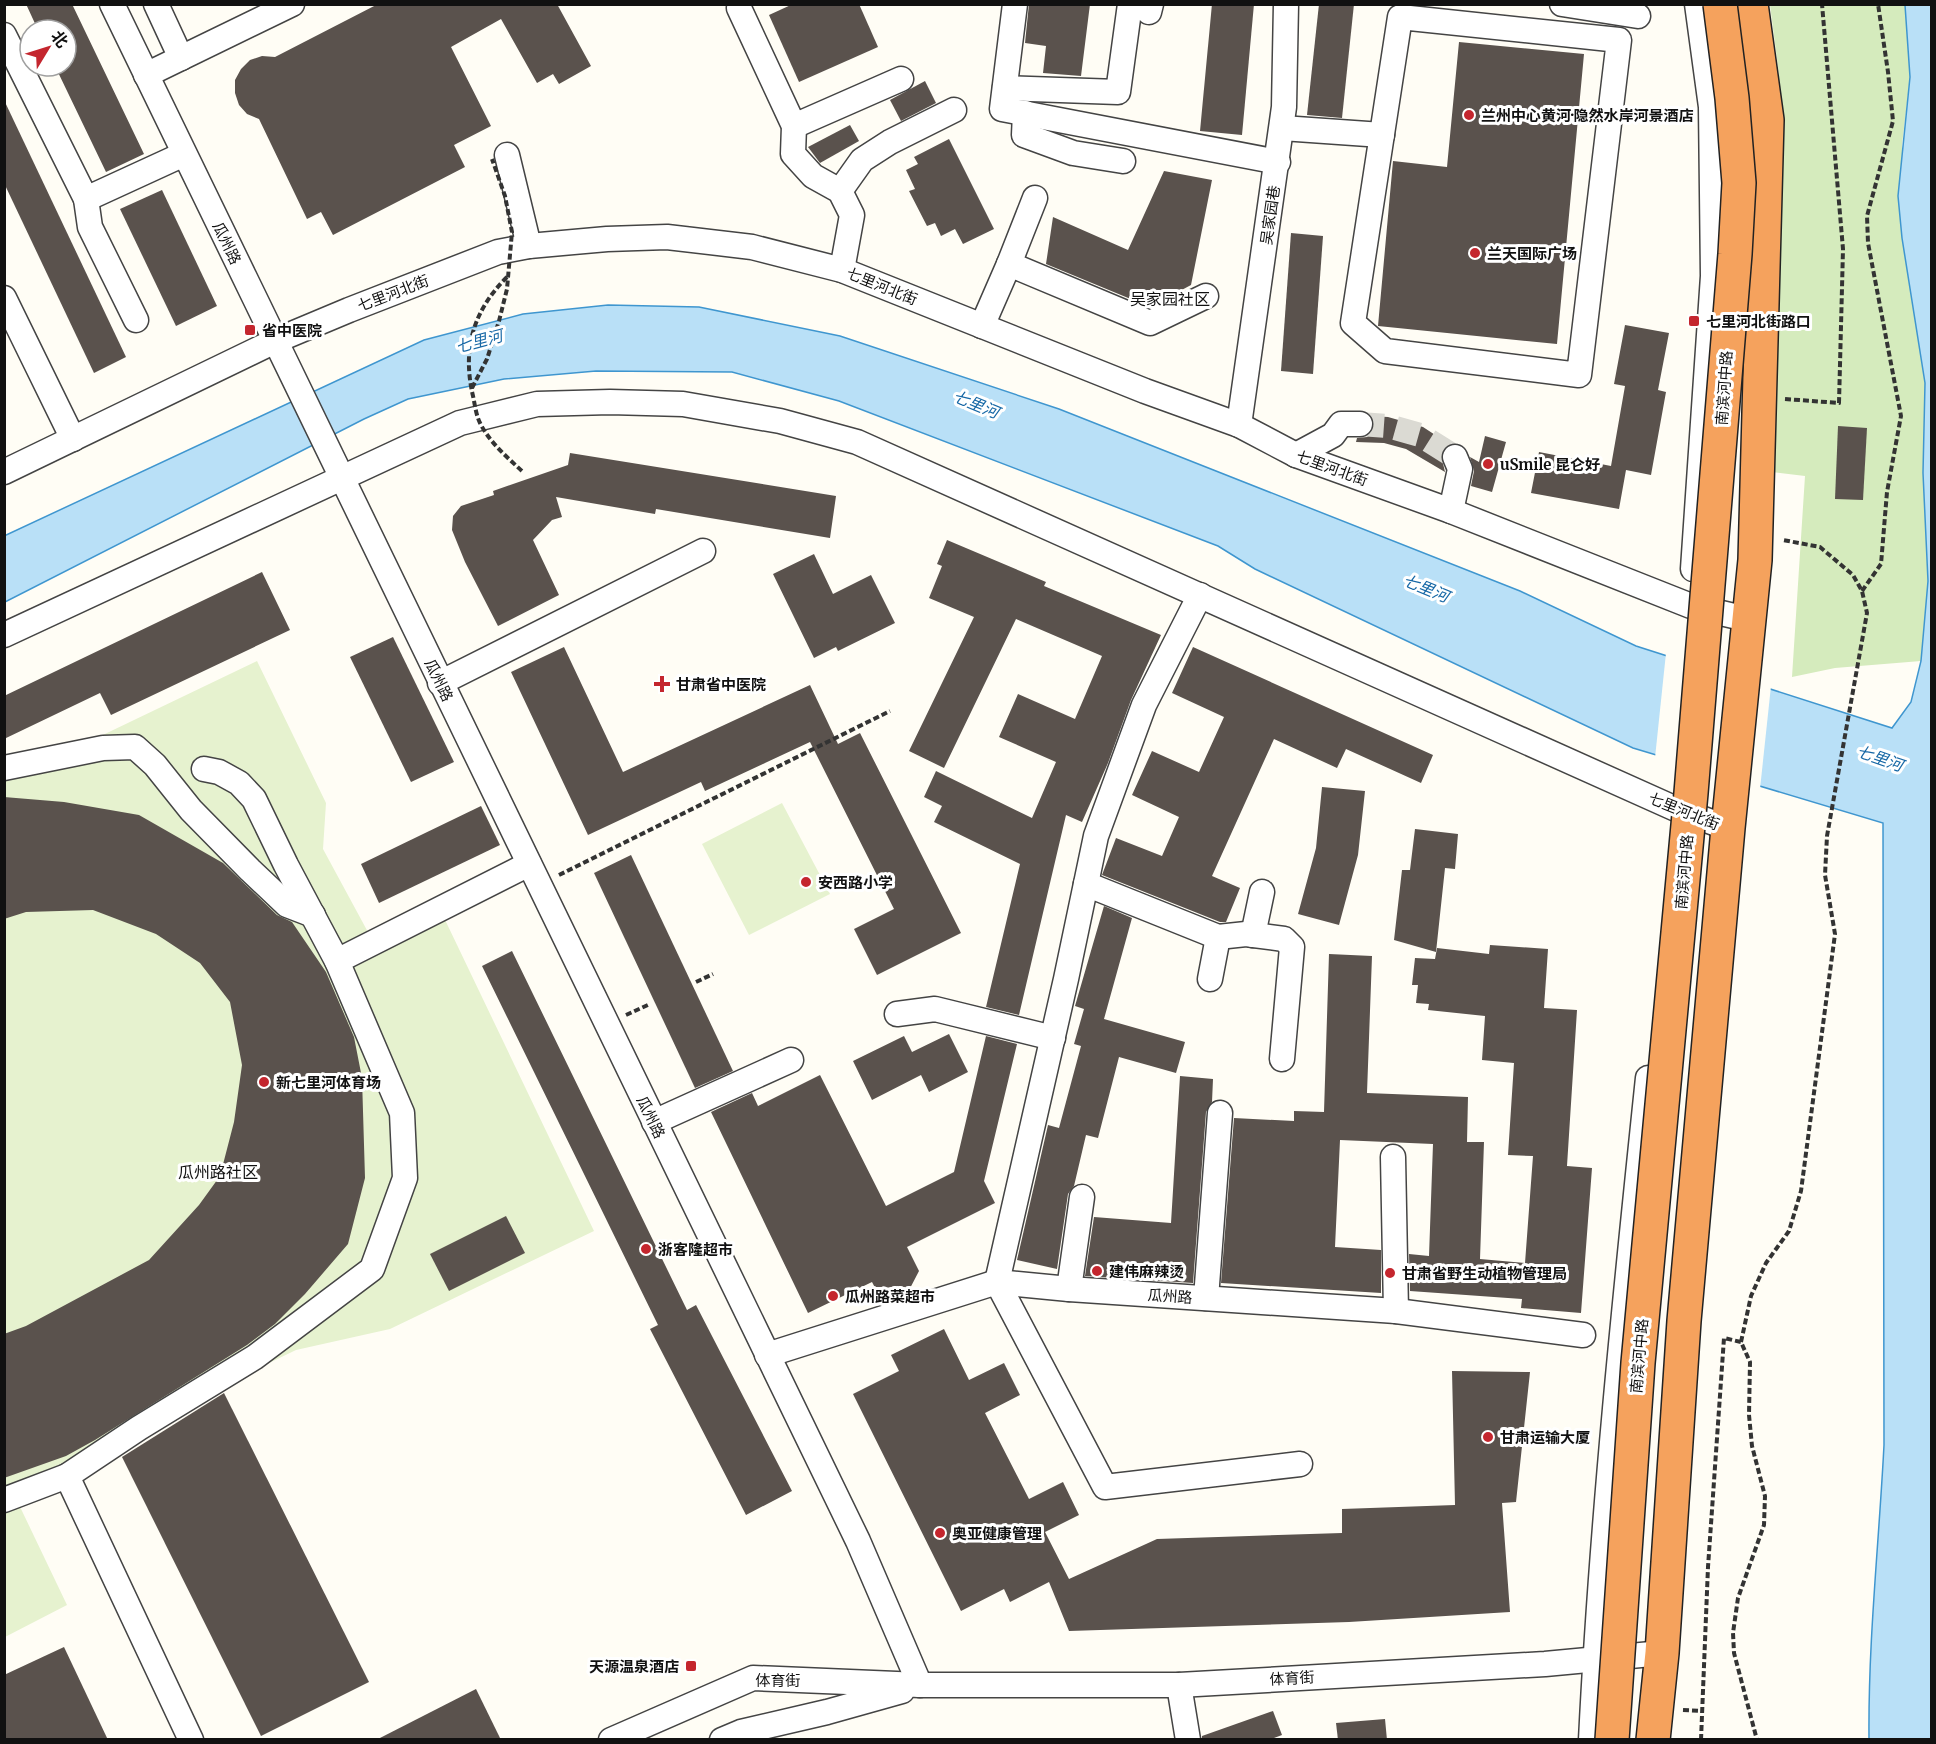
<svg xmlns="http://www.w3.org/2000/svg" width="1936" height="1744" viewBox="0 0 1936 1744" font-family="Merriweather,'Noto Sans SC',serif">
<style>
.green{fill:#d5ebbd}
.pitch{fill:#e6f2cf}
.water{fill:#b9e0f7;stroke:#3f96cf;stroke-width:1.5}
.pier{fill:#fffdf5}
.building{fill:#5a524d}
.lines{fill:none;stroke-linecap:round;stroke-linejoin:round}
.minor-tunnel{stroke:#dbdad3;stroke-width:24;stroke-dasharray:24 12;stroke-linecap:butt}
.minor-casing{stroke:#444;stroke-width:27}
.highway-casing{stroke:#222;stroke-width:36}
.path{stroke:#333;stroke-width:4;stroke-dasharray:6 3;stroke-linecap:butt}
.minor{stroke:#fff;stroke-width:24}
.highway{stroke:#f5a25d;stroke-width:33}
.highway-bridge-casing{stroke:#222;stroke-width:36;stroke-linecap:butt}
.path-bridge{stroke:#333;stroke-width:4;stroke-dasharray:6 3;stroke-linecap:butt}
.highway-bridge{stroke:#f5a25d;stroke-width:33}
.poi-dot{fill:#c4262e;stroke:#fff;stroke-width:2}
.labels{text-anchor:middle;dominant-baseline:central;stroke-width:6;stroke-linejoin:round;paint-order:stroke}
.poi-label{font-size:15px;font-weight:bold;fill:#111;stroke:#fff;text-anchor:start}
.street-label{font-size:15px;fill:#111;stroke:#fff}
.neighbourhood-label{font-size:16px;fill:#111;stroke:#fff}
.water-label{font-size:16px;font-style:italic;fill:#1768a6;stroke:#fff}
</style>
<rect width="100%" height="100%" fill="#fffdf5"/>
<path class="green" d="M1770 5H1905L1910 77 1902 145V238L1925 383 1923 473 1928 581 1921 661 1835 668 1792 677 1805 476 1772 472 1779 165V75Z"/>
<g class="pitch">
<path d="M257 661 326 803 323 849 369 934 436 901 594 1231 390 1329 296 1350 11 1488 67 1605 5 1637V766L34 768Z"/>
<path d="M782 803 830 894 749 935 702 844Z"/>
</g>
<path class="water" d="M1905 5H1931V1739H1869C1868 1641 1879 1543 1884 1445L1883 823 1633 748 1255 569 1218 546 839 401 732 372 596 371 504 379 408 399 364 419 5 602 4 536 424 340 523 314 608 305 699 307 840 336 1059 409 1520 591 1636 646 1892 728 1911 702 1921 661 1928 581 1923 473 1925 383 1902 238 1898 196 1910 77Z"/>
<path class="pier" d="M1666 653 1771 686 1760 789 1655 758Z"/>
<g class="building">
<path d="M26 4H72L144 154 106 172 55 66H66V30H38Z"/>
<path d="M378 4H557L591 66 559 84 553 74 537 83 501 19 451 47 491 126 454 145 465 167 333 235 321 212 307 219 259 119 247 114 239 105 235 93V80L241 69 250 60 262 56 275 57Z"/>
<path d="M793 4H859L878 47 799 82 769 15Z"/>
<path d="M1029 4H1090L1081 76 1043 73 1046 46 1025 43Z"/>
<path d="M1212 4H1254L1242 135 1200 131Z"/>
<path d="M1319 4H1354L1342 118 1307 115Z"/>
<path d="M1459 42 1584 54 1557 344 1378 326 1393 161 1447 167Z"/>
<path d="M925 81 936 103 901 121 890 100Z"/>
<path d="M4 100 126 357 94 373 4 183Z"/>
<path d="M850 125 859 141 820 163 808 147Z"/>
<path d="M949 139 994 229 963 244 955 229 941 236 935 223 927 226 909 191 915 189 906 170 918 164 914 157Z"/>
<path d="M1164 171 1212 180 1191 285 1150 307 1046 264 1053 217 1128 250Z"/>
<path d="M162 190 217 306 176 326 120 209Z"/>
<path d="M1291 233 1323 236 1313 374 1281 371Z"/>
<path d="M1625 325 1669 333 1658 390 1666 392 1651 475 1626 470 1619 509 1531 493 1539 452 1611 466 1625 386 1614 384Z"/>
<path d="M1372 416 1388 417 1423 427 1449 444 1444 448 1441 455 1445 472 1406 449 1384 443 1356 442 1357 438 1367 437 1372 432 1374 423Z"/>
<path d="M1838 426 1867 428 1863 500 1835 499Z"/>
<path d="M1485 436 1506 442 1492 492 1471 486 1474 471 1470 457 1479 462Z"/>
<path d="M570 453 836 496 830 538 656 509 655 514 556 497 562 517 552 520 533 540 559 595 498 626 465 562 452 530 453 516 461 506 494 495 493 491 568 465Z"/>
<path d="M947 540 1046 582 1044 586 1161 635 1131 700 1108 763 1082 822 1066 815 1019 1015 986 1007 1020 864 934 822 942 806 924 797 936 771 1032 818 1056 762 999 737 1018 694 1075 719 1102 656 1016 619 944 768 909 751 974 617 929 598 942 566 937 564Z"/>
<path d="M814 554 833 594 871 575 895 623 838 651 836 647 814 658 773 574Z"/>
<path d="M262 572 290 630 111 715 100 693 4 739V696Z"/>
<path d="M393 637 454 762 411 782 350 657Z"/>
<path d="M564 647 623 772 810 685 838 744 860 733 961 933 877 975 854 929 894 909 810 742 705 791 701 782 588 835 511 672Z"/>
<path d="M1193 647 1433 755 1421 783 1346 749 1337 768 1274 739 1212 876 1240 888 1226 922H1220L1102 875 1116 838 1162 856 1179 817 1132 795 1152 751 1199 772 1224 717 1172 693Z"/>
<path d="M1322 787 1365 791 1358 855 1339 925 1298 914 1316 848Z"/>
<path d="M4 797 64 802 139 815 223 863 277 915 292 922 326 972 354 1037 362 1078 365 1178 348 1244 305 1294 275 1324 247 1345 95 1440 66 1456 4 1478V1334L26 1326 149 1260 199 1205 220 1176 234 1122 242 1065 230 1002 200 963 156 934 93 910 26 912 4 919Z"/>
<path d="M481 806 500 845 379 903 361 864Z"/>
<path d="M1415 829 1458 834 1455 869 1445 868 1436 952 1394 940 1402 870H1410Z"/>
<path d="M631 855 733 1071 695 1088 594 873Z"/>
<path d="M1104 906 1132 918 1104 1019 1185 1042 1176 1073 1119 1057 1098 1138 1086 1135 1074 1186 1068 1194 1057 1269 1017 1260 1048 1125 1059 1128 1081 1046 1074 1044 1084 1009 1075 1006Z"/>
<path d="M1490 945 1548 949 1544 1008 1577 1010 1567 1166 1592 1168 1581 1313 1521 1308 1522 1299 1410 1291 1409 1254 1429 1256 1433 1144 1340 1140 1335 1247 1381 1250V1293L1221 1283 1234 1118 1294 1121V1111L1324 1112 1329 954 1372 956 1367 1093 1468 1097 1467 1142H1484L1480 1259 1525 1263 1533 1156 1508 1155 1514 1063 1482 1060 1485 1016 1428 1010 1429 1004 1416 1003 1418 985H1412L1415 958 1435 959 1437 948 1489 954Z"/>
<path d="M512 951 687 1310 696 1305 792 1491 746 1515 650 1329 658 1325 482 966Z"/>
<path d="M949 1034 968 1072 929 1092 921 1075 872 1100 853 1061 904 1036 912 1052Z"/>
<path d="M986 1036 1017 1044 984 1181 995 1203 907 1247 919 1271 906 1296 883 1303 872 1282 808 1313 711 1112 752 1093 758 1106 820 1075 886 1206 954 1172Z"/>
<path d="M1180 1076 1213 1079 1212 1102 1206 1112 1193 1283 1085 1276 1094 1217 1171 1223Z"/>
<path d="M506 1216 525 1253 449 1291 430 1254Z"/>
<path d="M944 1329 969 1380 1004 1363 1020 1395 985 1413 1029 1499 1063 1482 1079 1515 1045 1532 1069 1579 1157 1539 1342 1533V1509L1455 1505 1452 1371 1530 1372 1516 1502 1502 1503 1510 1612 1349 1622 1069 1631 1049 1582 1010 1602 1004 1589 961 1611 853 1394 899 1371 891 1355Z"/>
<path d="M224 1393 369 1682 261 1736 122 1457Z"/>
<path d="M64 1647 108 1740H4V1675Z"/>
<path d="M476 1689 501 1740H376Z"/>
<path d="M1273 1711 1282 1735 1269 1740H1202V1736Z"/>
<path d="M1385 1719 1387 1740H1338L1336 1723Z"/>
</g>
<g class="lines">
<path class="minor-tunnel" d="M1360 424 1388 426 1420 435 1455 457"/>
<defs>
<g id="minor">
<path d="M112 4 858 1541 920 1685"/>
<path d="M156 4 181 58"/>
<path d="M1015 4 1002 109 1278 162"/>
<path d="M1562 4 1638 16"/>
<path d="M739 8 794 126 793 154 813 176 840 191 852 215 842 270"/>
<path d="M1149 12 1151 4"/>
<path d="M1400 17 1619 40 1579 375 1385 351 1353 323Z"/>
<path d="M4 35 86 199 184 154"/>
<path d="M146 75 292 4"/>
<path d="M1005 88 1118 92 1130 4"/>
<path d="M1025 113 1024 135 1073 153 1123 161"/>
<path d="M794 126 901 79"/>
<path d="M1282 128 1382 135"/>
<path d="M507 155 529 246"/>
<path d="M840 191 862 160 890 142 954 110"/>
<path d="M86 199 90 227 136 320"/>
<path d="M1009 264 1035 198"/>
<path d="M4 298 73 439"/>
<path d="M982 326 1009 264 1150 323 1206 296"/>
<path d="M1239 425 1284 107 1286 4"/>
<path d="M1296 455 1333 435 1341 424H1360"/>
<path d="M4 472 275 341 349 310 498 252 529 246 607 239 667 237 752 247 842 270 1145 391 1239 425 1296 455 1451 511 1691 606 1751 620"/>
<path d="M1451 511 1460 469 1455 457"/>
<path d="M1693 569 1713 276 1711 107 1697 4"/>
<path d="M1200 595 1144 705 1096 836 1066 979 997 1282 1105 1487 1300 1464"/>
<path d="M4 635 460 423 537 404 610 402 683 404 780 421 857 442 1676 809 1728 828"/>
<path d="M440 683 703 551"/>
<path d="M4 768 103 748 135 747 155 765 191 810 250 870 287 905 313 915"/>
<path d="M1086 884 1218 937 1246 934 1284 939 1292 947 1282 1059"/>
<path d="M1253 935 1262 892"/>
<path d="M337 961 529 864"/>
<path d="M1210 979 1218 937"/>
<path d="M897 1014 935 1009 1053 1038"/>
<path d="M654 1122 791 1060"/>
<path d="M1393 1157 1396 1311"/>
<path d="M1069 1289 1082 1197"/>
<path d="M1206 1298 1220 1113"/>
<path d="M767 1355 997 1282 1069 1289 1396 1311 1583 1335"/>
<path d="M67 1476 191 1740"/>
<path d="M4 1500 67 1476 139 1428 255 1357 372 1269 405 1178 402 1113 337 961 286 865 254 799 239 783 219 772 204 769"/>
<path d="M1179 1685 1188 1740"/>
<path d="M611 1740 753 1678 920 1685H1179L1545 1664 1662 1653"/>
<path d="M722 1740 741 1732 827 1712 902 1691"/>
<path d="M1591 1740C1602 1519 1625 1298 1648 1078"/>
</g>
<path id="highway" d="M1653 1740 1662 1653 1684 1321 1728 828 1755 560 1767 120 1751 4"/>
</defs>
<use href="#minor" class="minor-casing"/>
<use href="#highway" class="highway-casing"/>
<g class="path">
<path d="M1785 399 1839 403 1843 249 1822 4"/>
<path d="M1862 591 1881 564 1887 492 1901 416 1868 243 1867 216 1893 121 1888 72 1878 4"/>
<path d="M559 875 890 711"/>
<path d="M696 982 713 974"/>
<path d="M626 1015 650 1004"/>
<path d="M1741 1342 1751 1296 1766 1263 1789 1231 1801 1191 1835 934 1825 875 1827 836 1867 613 1862 591 1853 575 1820 547 1783 540"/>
<path d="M1683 1710 1703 1711"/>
<path d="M1701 1740 1708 1567 1724 1338 1741 1342 1750 1362 1749 1415 1752 1446 1765 1496 1764 1525 1738 1598 1733 1633 1734 1653 1757 1740"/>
</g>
<use href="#minor" class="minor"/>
<use href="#highway" class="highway"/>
<defs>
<path id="highway-bridge" d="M1612 1740 1638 1363 1691 793 1735 254 1739 183 1732 98 1720 4"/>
</defs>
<use href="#highway-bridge" class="highway-bridge-casing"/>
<g class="path-bridge">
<path d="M507 277C473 311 462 349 473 396 475 405 476 415 480 423 490 443 507 457 523 472"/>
<path d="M472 388 487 359 499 321 507 289 512 232 505 196 492 159"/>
</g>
<use href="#highway-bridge" class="highway-bridge"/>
</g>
<g class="poi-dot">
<circle cx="1469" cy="115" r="6"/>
<circle cx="1475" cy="253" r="6"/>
<rect x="1688" y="315" width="12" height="12" rx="3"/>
<rect x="244" y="324" width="12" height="12" rx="3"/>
<circle cx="1488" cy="464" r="6"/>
<path d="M659 675h6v6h6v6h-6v6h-6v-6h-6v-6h6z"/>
<circle cx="806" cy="882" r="6"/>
<circle cx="264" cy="1082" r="6"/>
<circle cx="646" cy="1249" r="6"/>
<circle cx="1097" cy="1271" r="6"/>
<circle cx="1390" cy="1273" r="6"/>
<circle cx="833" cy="1296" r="6"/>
<circle cx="1488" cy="1437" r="6"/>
<circle cx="940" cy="1533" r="6"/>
<rect x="685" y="1660" width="12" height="12" rx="3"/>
</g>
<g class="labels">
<g class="poi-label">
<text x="1481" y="115">兰州中心黄河·隐然水岸河景酒店</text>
<text x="1487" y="253">兰天国际广场</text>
<text x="1706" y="321">七里河北街路口</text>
<text x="262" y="330">省中医院</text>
<text x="1500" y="464">uSmile 昆仑好</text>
<text x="676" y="684">甘肃省中医院</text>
<text x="818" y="882">安西路小学</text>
<text x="276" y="1082">新七里河体育场</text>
<text x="658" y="1249">浙客隆超市</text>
<text x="1109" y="1271">建伟麻辣烫</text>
<text x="1402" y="1273">甘肃省野生动植物管理局</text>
<text x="845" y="1296">瓜州路菜超市</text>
<text x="1500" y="1437">甘肃运输大厦</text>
<text x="952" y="1533">奥亚健康管理</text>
<text x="679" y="1666" text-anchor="end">天源温泉酒店</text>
</g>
<g class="street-label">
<text transform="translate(1270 215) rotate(-82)">吴家园巷</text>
<text transform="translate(227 243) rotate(64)">瓜州路</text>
<text transform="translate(882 286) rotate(22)">七里河北街</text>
<text transform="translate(393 293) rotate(-21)">七里河北街</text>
<text transform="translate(1724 388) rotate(-86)">南滨河中路</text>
<text transform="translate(1332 468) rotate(20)">七里河北街</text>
<text transform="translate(439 680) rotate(64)">瓜州路</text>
<text transform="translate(1684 811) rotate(22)">七里河北街</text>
<text transform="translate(1684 872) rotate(-85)">南滨河中路</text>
<text transform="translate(651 1117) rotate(64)">瓜州路</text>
<text transform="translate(1170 1296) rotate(4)">瓜州路</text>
<text transform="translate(1639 1356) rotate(-85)">南滨河中路</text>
<text transform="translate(1292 1678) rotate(-3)">体育街</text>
<text x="778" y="1680">体育街</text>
</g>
<g class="neighbourhood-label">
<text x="1170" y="299">吴家园社区</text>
<text x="218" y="1172">瓜州路社区</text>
</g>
<g class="water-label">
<text transform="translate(479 341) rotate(-15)">七里河</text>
<text transform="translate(976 404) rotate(22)">七里河</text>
<text transform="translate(1426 588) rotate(22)">七里河</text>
<text transform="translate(1880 758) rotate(19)">七里河</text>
</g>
</g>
<rect width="1936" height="1744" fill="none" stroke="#111111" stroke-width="12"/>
<g transform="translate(48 48) rotate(52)"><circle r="28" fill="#ffffff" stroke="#a0a0a0" stroke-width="1.5"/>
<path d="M0-4.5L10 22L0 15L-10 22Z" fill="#c4262e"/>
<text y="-9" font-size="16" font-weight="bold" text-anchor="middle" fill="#111111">北</text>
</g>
</svg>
